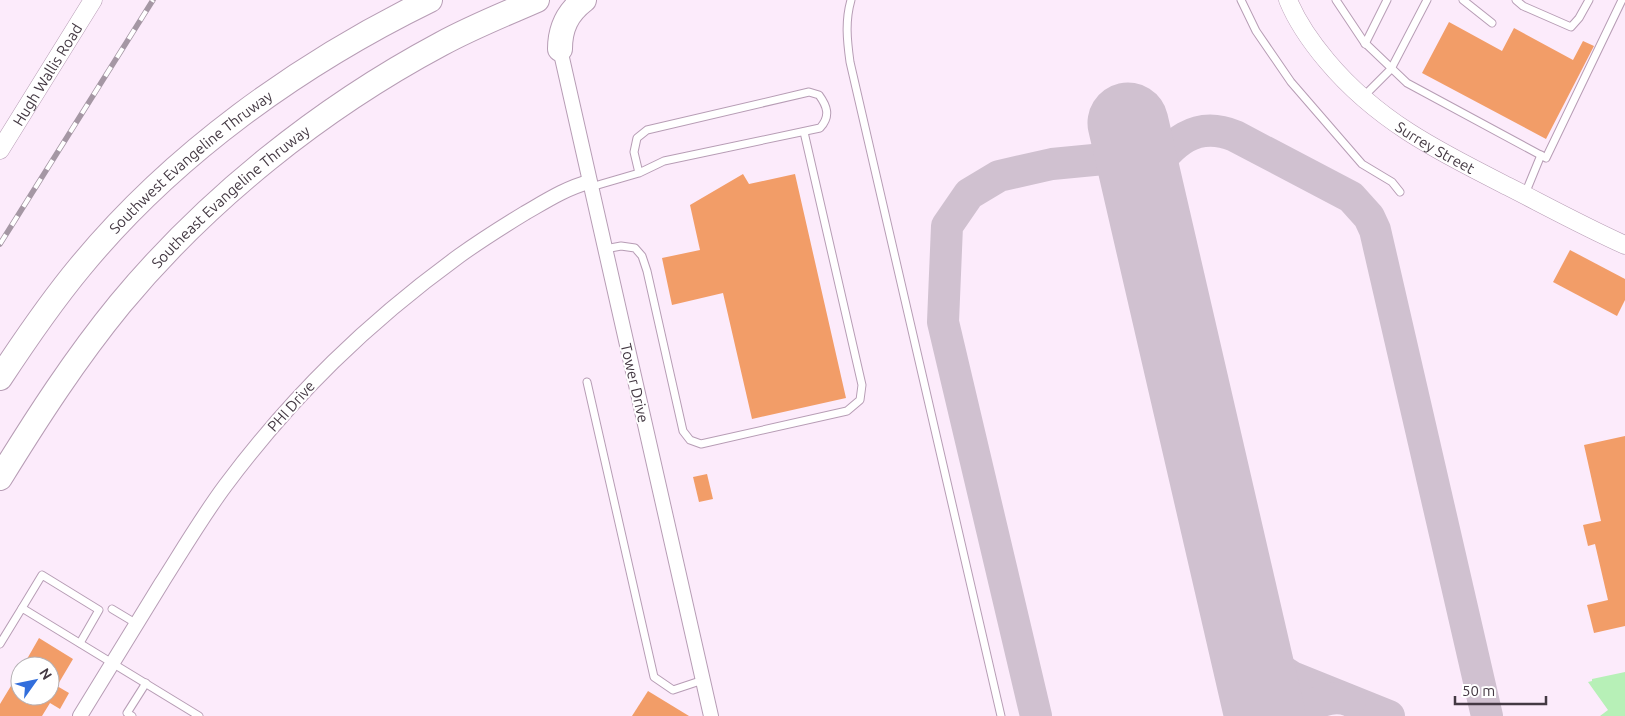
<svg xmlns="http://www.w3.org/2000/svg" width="1625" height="716" viewBox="0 0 1625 716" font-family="Ubuntu,sans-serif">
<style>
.green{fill:#b7f0b7}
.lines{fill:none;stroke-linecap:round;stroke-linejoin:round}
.taxiway{stroke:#d0c1d0;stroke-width:32}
.runway{stroke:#d0c1d0;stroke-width:81}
.building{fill:#f29d68}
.service-casing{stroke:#b79db5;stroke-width:9}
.minor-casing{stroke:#b79db5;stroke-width:16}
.tertiary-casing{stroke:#b79db5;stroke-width:19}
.trunk-casing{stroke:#b79db5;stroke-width:26}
.service{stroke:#fff;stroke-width:7}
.minor{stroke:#fff;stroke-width:14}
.tertiary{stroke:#fff;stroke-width:18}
.trunk{stroke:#fff;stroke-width:24}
.rail-casing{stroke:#a597a4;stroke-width:5.5}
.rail{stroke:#fff;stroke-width:4;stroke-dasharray:11;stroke-linecap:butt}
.labels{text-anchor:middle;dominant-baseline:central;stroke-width:4;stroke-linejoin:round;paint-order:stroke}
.street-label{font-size:15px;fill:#443943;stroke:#fff}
</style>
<rect width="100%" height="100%" fill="#fcebfb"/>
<path class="green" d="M1625 672V716H1600L1608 710 1588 682 1592 681V679Z"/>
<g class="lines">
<g class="taxiway">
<path d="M1244 625C1257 650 1268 663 1292 677L1389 716"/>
<path d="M1036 716 943 322 947 226 969 194 999 176 1052 164 1104 159 1141 182C1168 151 1189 117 1235 136L1351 197 1369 217 1375 230 1487 716"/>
<path d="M1295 716C1310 705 1332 693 1350 701"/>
</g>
<path class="runway" d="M1128 123 1265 716"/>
</g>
<g class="building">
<path d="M1449 22 1502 51 1514 28 1573 60 1583 41 1594 46 1546 139 1422 73Z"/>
<path d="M743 174 749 184 795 174 846 398 752 419 723 293 672 305 662 258 700 250 690 205Z"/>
<path d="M1570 250 1625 279V300L1617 316 1553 282Z"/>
<path d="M1625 436V626L1594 633 1587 605 1608 600 1595 544 1588 546 1583 525 1601 521 1584 445Z"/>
<path d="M707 474 713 499 699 502 693 477Z"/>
<path d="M39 638 73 659 57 686 69 693 60 709 50 703 42 716H0V704L20 671V696H50V666H23Z"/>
<path d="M648 691 689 716H632Z"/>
</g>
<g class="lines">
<defs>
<g id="service">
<path d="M851 0C845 21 847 40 850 62L1001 716"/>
<path d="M1241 0 1256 31 1291 82 1362 164 1392 182 1400 192"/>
<path d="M1336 0 1364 42 1407 83 1546 158 1622 0"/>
<path d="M1463 0 1492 23"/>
<path d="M1516 0 1523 6 1571 27 1579 18 1589 0"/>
<path d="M1365 44 1387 0"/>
<path d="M1364 96 1391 69 1427 0"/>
<path d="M591 187 639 173 664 161 820 128C831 116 827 106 819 95L809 92 647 130 637 138 634 152 639 173"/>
<path d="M1525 194 1541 155"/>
<path d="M605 249 621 246 635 248 642 256 647 271 683 431 690 440 701 444 847 411 860 400 862 385 804 132"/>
<path d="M587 382 654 677 673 690 703 680"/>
<path d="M22 608 42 575 99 610 80 643"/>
<path d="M112 609 137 624"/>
<path d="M0 644 22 608 199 716"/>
<path d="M132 716 127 713 146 683"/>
</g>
<g id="minor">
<path d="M560 49 711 716"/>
<path d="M80 716C107 672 134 628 161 584 182 551 202 517 225 486 293 395 367 323 459 256 480 241 502 227 525 213 546 201 566 188 589 182"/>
</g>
<g id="tertiary">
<path id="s1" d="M1288 0C1297 22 1311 42 1327 61 1379 123 1442 153 1513 189 1550 208 1587 228 1625 245"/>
<path id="s2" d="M0 150 93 0"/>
</g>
<g id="trunk">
<path d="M560 49C560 28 567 13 584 0"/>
<path id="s3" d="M0 378C25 340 51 302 80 267 173 154 299 64 430 0"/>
<path id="s4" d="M0 478C37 418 75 359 120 304 207 199 321 108 441 44 472 27 505 14 537 0"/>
</g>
</defs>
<use href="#service" class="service-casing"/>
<use href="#minor" class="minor-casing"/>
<use href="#tertiary" class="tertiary-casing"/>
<use href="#trunk" class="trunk-casing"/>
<use href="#service" class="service"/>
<use href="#minor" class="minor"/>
<use href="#tertiary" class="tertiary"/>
<use href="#trunk" class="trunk"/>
<defs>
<path id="rail" d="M0 244 153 0"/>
</defs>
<use href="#rail" class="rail-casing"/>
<use href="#rail" class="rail"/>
</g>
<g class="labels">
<g class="street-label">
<text stroke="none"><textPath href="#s2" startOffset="89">Hugh Wallis Road</textPath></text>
<text stroke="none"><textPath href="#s1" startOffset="212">Surrey Street</textPath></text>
<text stroke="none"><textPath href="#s3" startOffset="290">Southwest Evangeline Thruway</textPath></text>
<text stroke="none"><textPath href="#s4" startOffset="366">Southeast Evangeline Thruway</textPath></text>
<text transform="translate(635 383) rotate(77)">Tower Drive</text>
<text transform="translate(291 406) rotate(-48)">PHI Drive</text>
</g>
</g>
<g transform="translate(35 681) rotate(57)"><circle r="24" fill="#ffffff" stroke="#b4b0b4"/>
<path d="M0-4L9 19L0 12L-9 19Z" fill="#326edc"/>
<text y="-8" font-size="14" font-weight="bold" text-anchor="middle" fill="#443943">N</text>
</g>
<path d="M1455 696v8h91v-8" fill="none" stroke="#443943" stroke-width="2.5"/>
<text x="1462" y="696" font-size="15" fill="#443943" stroke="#ffffff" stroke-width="4" paint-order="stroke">50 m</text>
</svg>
